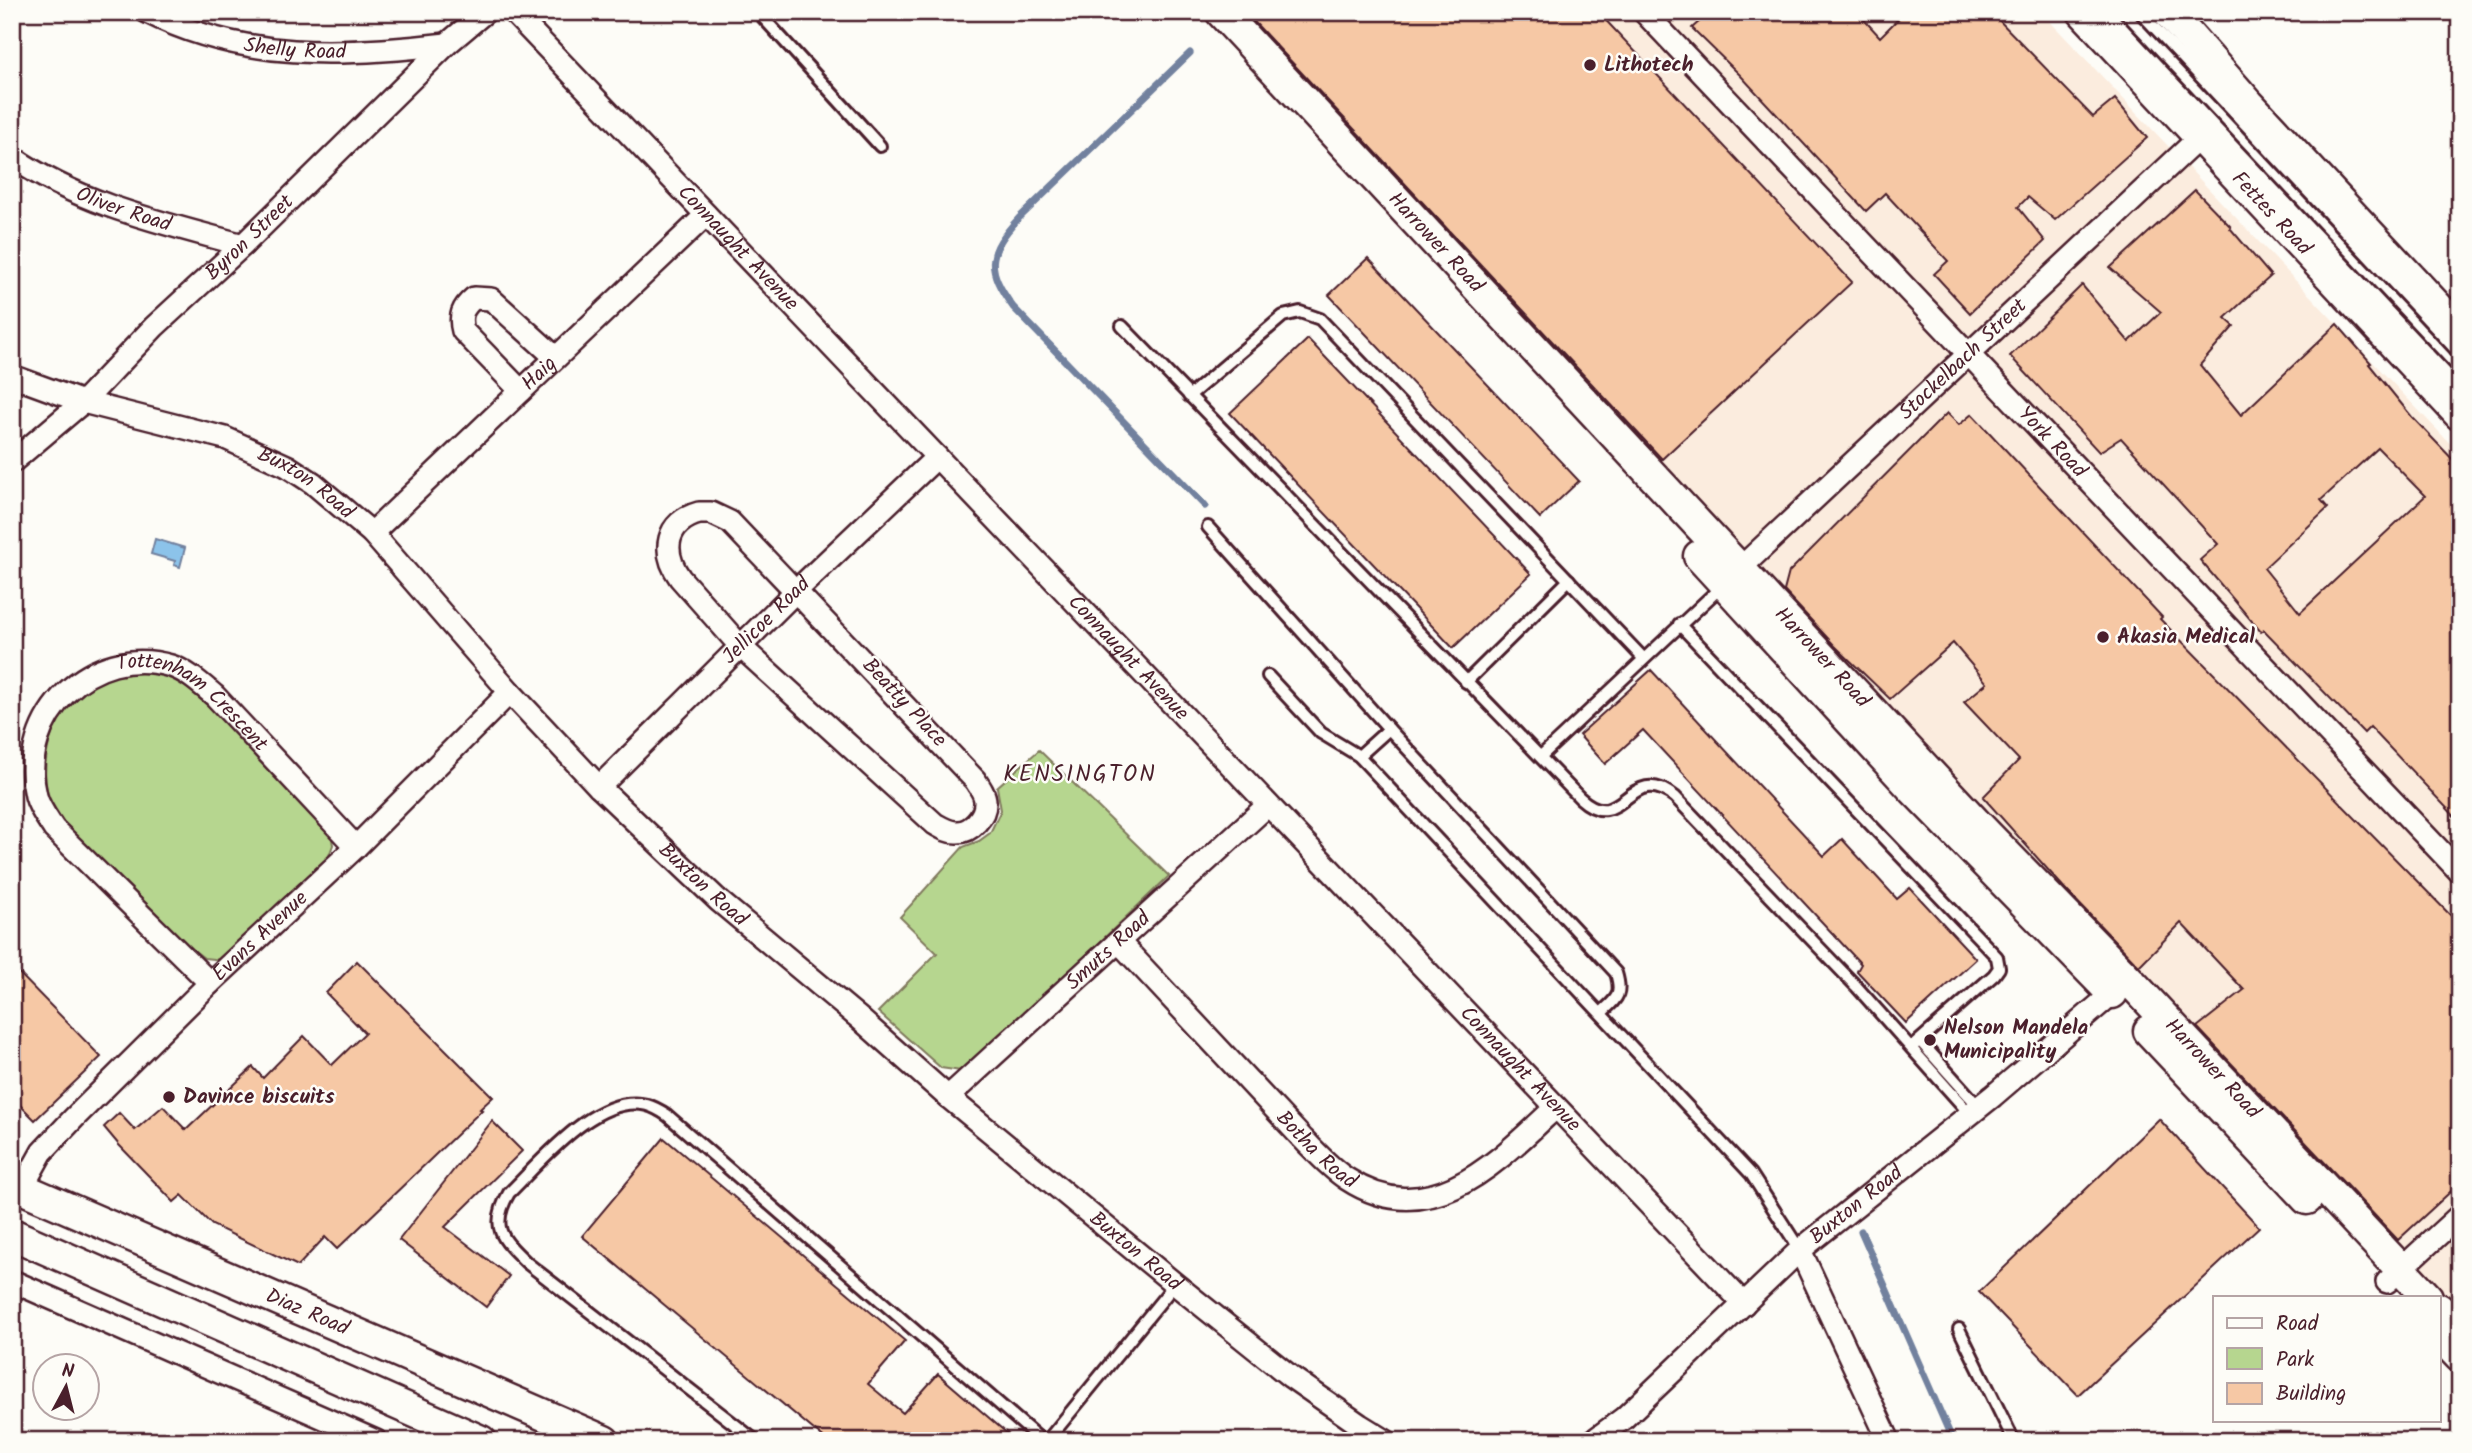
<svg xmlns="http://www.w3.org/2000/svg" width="2472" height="1453" viewBox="0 0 2472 1453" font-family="Kalam,sans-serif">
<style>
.built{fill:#fbecde}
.green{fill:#b6d68f;stroke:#807a5d;stroke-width:2}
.water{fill:#8cc3ea;stroke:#72819e;stroke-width:2}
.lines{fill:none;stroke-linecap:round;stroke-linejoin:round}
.stream{stroke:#72819e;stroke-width:7}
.building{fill:#f6c8a5;stroke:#4a1f2b;stroke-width:2;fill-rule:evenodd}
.lane-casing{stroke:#4a1f2b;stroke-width:16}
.street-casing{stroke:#4a1f2b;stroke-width:26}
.secondary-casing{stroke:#4a1f2b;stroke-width:35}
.lane{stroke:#fdfcf7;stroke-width:10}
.street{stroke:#fdfcf7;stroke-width:21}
.secondary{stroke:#fdfcf7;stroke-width:30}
.poi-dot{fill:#4a1f2b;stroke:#fdfcf7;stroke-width:2.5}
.labels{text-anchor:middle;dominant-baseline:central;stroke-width:5;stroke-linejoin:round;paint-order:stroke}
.street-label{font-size:21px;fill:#4a1f2b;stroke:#fdfcf7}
.poi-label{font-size:21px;font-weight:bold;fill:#4a1f2b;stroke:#fdfcf7;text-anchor:start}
.neighbourhood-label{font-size:23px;letter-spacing:2px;fill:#4a1f2b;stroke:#fdfcf7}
</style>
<rect width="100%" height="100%" fill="#fdfcf7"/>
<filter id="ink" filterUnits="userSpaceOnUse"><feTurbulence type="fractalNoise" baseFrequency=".0143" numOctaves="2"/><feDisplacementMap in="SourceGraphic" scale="14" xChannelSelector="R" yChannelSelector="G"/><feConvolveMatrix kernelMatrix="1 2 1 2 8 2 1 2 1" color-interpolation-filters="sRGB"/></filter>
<g filter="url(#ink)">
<path class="built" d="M1224 12H2041L2460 454V1314L1708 525Z"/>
<g class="green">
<path d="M146 672 171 675 193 690 331 833 333 845 328 858 223 960 204 958 191 948 53 813C34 766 50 706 98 682 112 675 131 674 146 672Z"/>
<path d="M1039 750 1169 876 967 1069 961 1071 941 1068 878 1012 937 953 900 917 963 847 979 841 990 833 1001 810 997 787Z"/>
</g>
<path class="water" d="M155 539 185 548 180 567 174 565 175 561 151 554Z"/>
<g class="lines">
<g class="stream">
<path d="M1190 53 1019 218C987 253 985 268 1013 307L1205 506"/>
<path d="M1861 1231 1953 1441"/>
</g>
</g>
<g class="building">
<path d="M1245 12H1598L1852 282 1662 459Z"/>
<path d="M1710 12H1857L1880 37 1905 12H1991L2093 117 2115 99 2147 138 2055 220 2028 197 2018 207 2045 241 1970 313 1934 274 1948 261 1885 193 1866 211 1741 76 1692 28Z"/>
<path d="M2195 190 2231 227 2230 228 2271 276 2225 318 2234 326 2200 365 2241 415 2337 324 2371 363 2369 364 2412 417 2460 467V822L2370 727 2364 733 2264 630 2261 632 2200 560 2218 544 2121 438 2099 452 2010 356 2082 285 2129 342 2161 312 2110 268ZM2378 448 2425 496 2300 613 2264 568 2328 508 2321 500Z"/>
<path d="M1368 258 1579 481 1540 518 1329 295Z"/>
<path d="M1308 339 1531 574 1453 648 1230 413Z"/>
<path d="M1947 413 1959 425 1972 414 2162 617 2160 619 2460 925V1183L2398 1240 2197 1027 2244 990 2181 923 2139 966 2067 891 1983 797 2019 760 1964 702 1987 683 1953 643 1890 699 1835 646 1784 591 1789 572Z"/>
<path d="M1651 670 1824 856 1842 839 1897 899 1910 888 1976 959 1906 1023 1857 971 1861 964 1643 730 1605 764 1579 735Z"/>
<path d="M357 961 493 1097 480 1109 482 1110 337 1249 325 1237 298 1266 212 1225 182 1195 174 1202 119 1145 104 1127 119 1113 135 1130 163 1106 186 1130 253 1067 263 1078 304 1036 332 1065 365 1033 326 993Z"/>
<path d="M12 966 101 1057 35 1120 12 1097Z"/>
<path d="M2159 1119 2259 1227 2078 1395 1979 1292Z"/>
<path d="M492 1121 522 1151 445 1227 509 1276 486 1307 399 1240Z"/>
<path d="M664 1138 905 1341 868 1384 903 1413 938 1374 1016 1441H827L582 1236Z"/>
</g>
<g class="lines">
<defs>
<g id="lane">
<path d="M758 12 880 146"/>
<path d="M2107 12 2460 388"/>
<path d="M2140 12 2460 354"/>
<path d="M1122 326 1580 798C1623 837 1628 760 1675 797L1856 986 1970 1114"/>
<path d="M1189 396 1283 316 1300 312 1320 319 1643 658"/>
<path d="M1208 527 1389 729 1616 973C1623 996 1616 999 1601 1013"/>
<path d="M1679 624 1997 957 1999 968 1994 975 1912 1047"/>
<path d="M1268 676 1321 733 1359 756 1751 1174 1800 1250"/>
<path d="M1466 682 1569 580"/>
<path d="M1359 756 1389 729"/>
<path d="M1541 756 1722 586"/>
<path d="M1920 1041 1979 1107"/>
<path d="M1959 1329 2014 1441"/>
<path d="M756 1441 527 1263C502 1239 489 1227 509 1193 541 1162 597 1092 647 1105 654 1107 661 1111 667 1115L1042 1441"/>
<path d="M1047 1441 1175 1284"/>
</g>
<g id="street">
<path id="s1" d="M147 12C243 61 343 56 447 44"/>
<path id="s2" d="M513 12 1744 1304"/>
<path id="s3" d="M1644 12 2460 872"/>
<path id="s4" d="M12 157C81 205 163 223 243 245"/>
<path id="s5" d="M12 376 83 402 225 438 287 466 313 483 372 533 510 692 599 787 719 901 859 1018 948 1097 1175 1284 1291 1377 1360 1425 1386 1441"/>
<path d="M521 391 463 331C459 316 462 308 474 298L491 299 555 357"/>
<path id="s6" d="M12 462 83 402 154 327 243 245 447 44 485 12"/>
<path d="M699 513H711L730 522 975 780C979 786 985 794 985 801 986 816 971 833 956 832 948 832 942 828 935 824L741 647 680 578C661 551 666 522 699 513Z"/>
<path id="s7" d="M372 533 706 215"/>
<path id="s8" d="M1731 577 2201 136"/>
<path id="s9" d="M599 787 797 590 937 457"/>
<path id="s10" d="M1119 942 1303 1139C1317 1153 1330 1168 1347 1179 1431 1234 1498 1161 1556 1107"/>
<path id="s11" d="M210 983 54 829C47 818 39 808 36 796 16 717 92 642 171 666 187 671 202 685 215 696L356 847"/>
<path id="s12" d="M948 1097 1268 805"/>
<path id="s13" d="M22 1188 42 1152 74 1118 210 983 356 847 510 692"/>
<path d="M1800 1250 1889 1441"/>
<path d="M12 1281 376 1441"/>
<path d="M2387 1282 2460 1215"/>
<path id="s14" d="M1593 1441 1624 1418 1800 1250 1993 1096 2121 986"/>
</g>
<g id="secondary">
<path id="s15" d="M1221 12 1977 824 2129 980 2427 1297"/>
<path id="s16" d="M2083 12 2460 415"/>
<path d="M2168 12 2249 104 2460 331"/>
<path d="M1699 556 1914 790 2112 993"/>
<path d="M2149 1031 2307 1199"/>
<path id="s17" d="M12 1184 604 1441"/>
<path d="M12 1234 481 1441"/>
<path d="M2439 1309 2460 1331"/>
<path d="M2439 1335 2460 1357"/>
</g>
</defs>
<use href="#lane" class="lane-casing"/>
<use href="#street" class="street-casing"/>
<use href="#secondary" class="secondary-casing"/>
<use href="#lane" class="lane"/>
<use href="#street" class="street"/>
<use href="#secondary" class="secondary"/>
</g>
</g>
<g class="poi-dot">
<circle cx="1590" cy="65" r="7"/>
<circle cx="2103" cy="637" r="7"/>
<circle cx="1930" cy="1040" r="7"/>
<circle cx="169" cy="1097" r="7"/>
</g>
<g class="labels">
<g class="street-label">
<text stroke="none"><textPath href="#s1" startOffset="154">Shelly Road</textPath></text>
<text stroke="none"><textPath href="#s4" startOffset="124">Oliver Road</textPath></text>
<text stroke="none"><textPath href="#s16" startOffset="276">Fettes Road</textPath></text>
<text stroke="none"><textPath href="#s6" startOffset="327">Byron Street</textPath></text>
<text stroke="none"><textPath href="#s15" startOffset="315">Harrower Road</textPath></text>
<text stroke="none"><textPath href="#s2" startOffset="326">Connaught Avenue</textPath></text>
<text stroke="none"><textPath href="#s8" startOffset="318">Stockelbach Street</textPath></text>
<text stroke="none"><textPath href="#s7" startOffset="231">Haig</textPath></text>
<text stroke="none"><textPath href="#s3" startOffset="593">York Road</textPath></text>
<text stroke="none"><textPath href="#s5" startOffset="315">Buxton Road</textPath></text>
<text stroke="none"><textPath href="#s9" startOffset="236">Jellicoe Road</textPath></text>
<text stroke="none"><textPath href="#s15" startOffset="882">Harrower Road</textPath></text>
<text stroke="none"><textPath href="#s2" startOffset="892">Connaught Avenue</textPath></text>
<text transform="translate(904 703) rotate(47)">Beatty Place</text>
<text stroke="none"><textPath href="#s11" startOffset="518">Tottenham Crescent</textPath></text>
<text stroke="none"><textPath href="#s5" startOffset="882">Buxton Road</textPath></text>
<text stroke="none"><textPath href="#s13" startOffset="348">Evans Avenue</textPath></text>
<text stroke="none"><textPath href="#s12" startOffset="217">Smuts Road</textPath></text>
<text stroke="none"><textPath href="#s2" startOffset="1460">Connaught Avenue</textPath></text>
<text stroke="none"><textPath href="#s15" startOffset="1449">Harrower Road</textPath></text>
<text stroke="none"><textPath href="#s10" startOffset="287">Botha Road</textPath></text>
<text stroke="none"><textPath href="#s14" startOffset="354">Buxton Road</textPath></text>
<text stroke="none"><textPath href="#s5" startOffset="1449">Buxton Road</textPath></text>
<text stroke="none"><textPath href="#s17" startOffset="322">Diaz Road</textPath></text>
</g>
<g class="poi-label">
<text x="1604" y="65">Lithotech</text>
<text x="2117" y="637">Akasia Medical</text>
<text x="1944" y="1028">Nelson Mandela<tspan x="1944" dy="24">Municipality</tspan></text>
<text x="183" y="1097">Davince biscuits</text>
</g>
<g class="neighbourhood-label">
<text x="1080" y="775">KENSINGTON</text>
</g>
</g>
<rect width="2472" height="1453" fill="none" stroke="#fdfcf7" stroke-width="42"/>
<rect x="21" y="21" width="2430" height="1411" fill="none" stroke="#4a1f2b" stroke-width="2.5" filter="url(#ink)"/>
<rect x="2213" y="1296" width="228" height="126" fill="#fdfcf7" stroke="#b5a4a5" stroke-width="2"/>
<rect x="2227" y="1318" width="35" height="10" fill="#fdfcf7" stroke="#b5a4a5" stroke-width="2"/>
<text x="2276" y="1330" font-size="21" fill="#4a1f2b">Road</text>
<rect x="2227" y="1348" width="35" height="21" fill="#b6d68f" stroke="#b5a4a5" stroke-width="2"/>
<text x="2276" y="1366" font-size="21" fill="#4a1f2b">Park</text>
<rect x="2227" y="1383" width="35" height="21" fill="#f6c8a5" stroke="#b5a4a5" stroke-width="2"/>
<text x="2276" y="1400" font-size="21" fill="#4a1f2b">Building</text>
<g transform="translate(66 1387) rotate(7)"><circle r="33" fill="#fdfcf7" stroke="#b5a4a5" stroke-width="2"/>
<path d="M0-5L12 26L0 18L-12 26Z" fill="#4a1f2b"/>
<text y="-10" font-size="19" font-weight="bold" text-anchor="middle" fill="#4a1f2b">N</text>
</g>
</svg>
